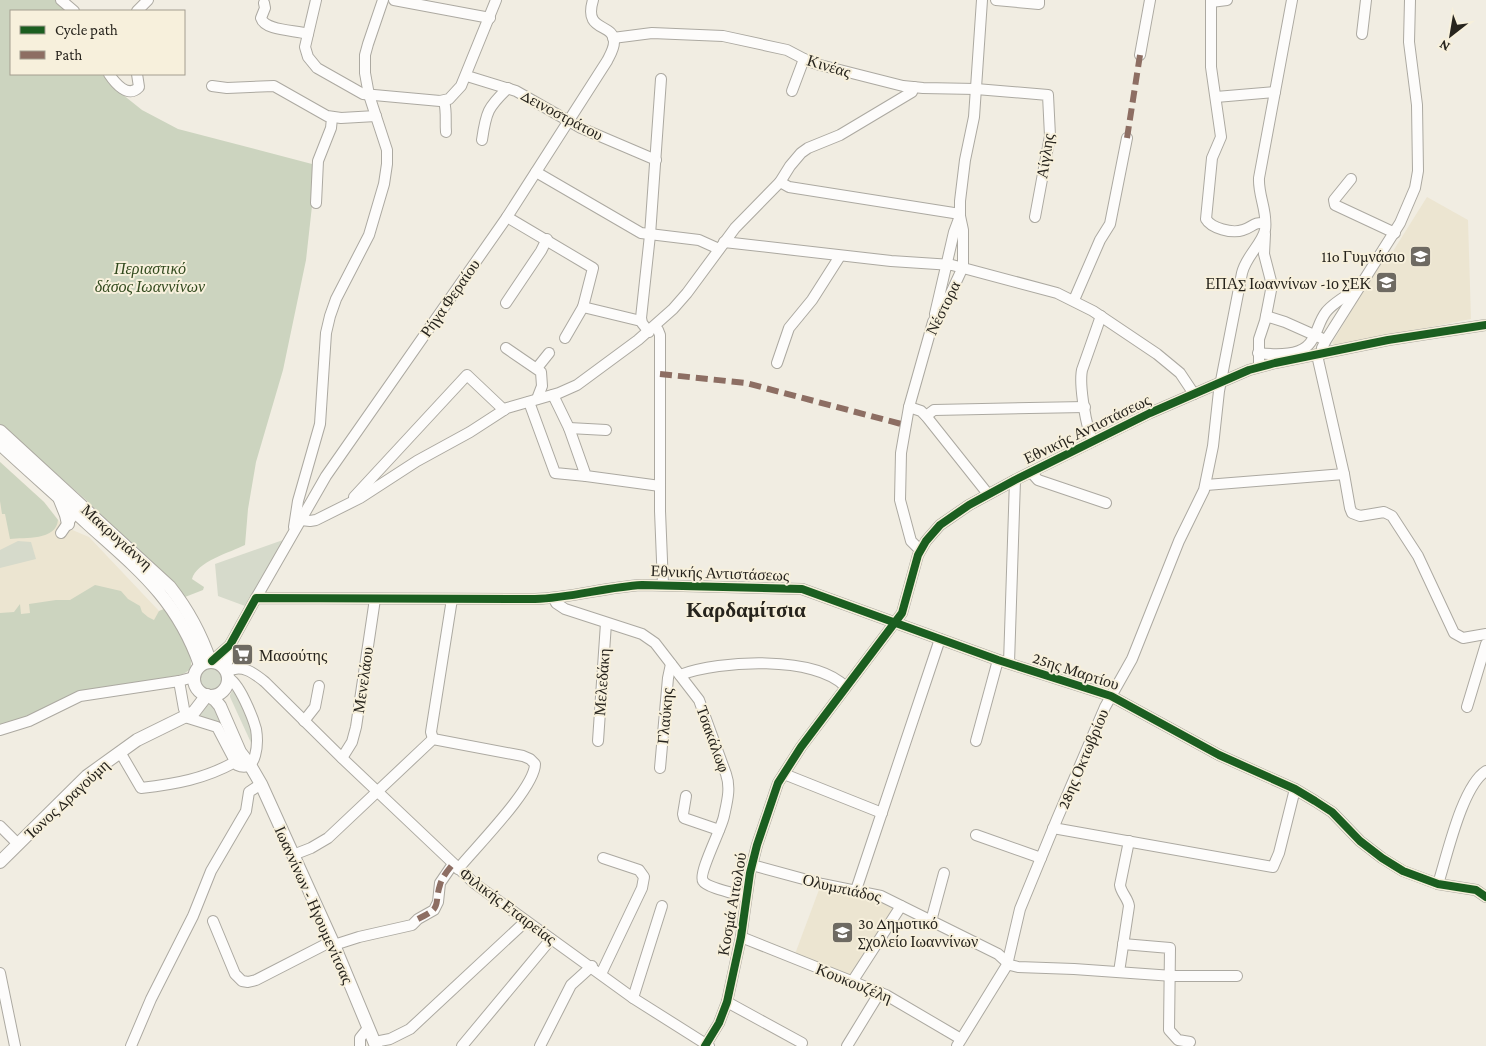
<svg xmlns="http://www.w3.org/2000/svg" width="1486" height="1046" viewBox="0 0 1486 1046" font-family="'Crimson Pro',serif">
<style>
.built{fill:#ece5d1}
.green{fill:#d6dacb}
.forest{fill:#ccd4bf}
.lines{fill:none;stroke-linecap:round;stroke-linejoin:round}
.minor-casing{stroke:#aca9a1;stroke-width:12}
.major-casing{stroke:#aca9a1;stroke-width:14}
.minor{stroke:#fdfcfb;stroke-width:10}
.major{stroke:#fdfcfb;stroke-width:12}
.quiet{stroke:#8d6e63;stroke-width:6;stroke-dasharray:12 6;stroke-linecap:butt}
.cycleway-casing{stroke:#f7f0dc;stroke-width:11}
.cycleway{stroke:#1b5e20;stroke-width:8}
.labels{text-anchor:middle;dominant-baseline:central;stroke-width:4;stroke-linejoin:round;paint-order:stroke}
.street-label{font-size:16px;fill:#27241d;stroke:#f7f0dc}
.poi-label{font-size:16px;fill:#27241d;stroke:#f7f0dc;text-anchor:end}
.park-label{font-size:16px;font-style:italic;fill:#31491d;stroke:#f7f0dc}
.district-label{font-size:21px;font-weight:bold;fill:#27241d;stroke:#f7f0dc}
</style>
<rect width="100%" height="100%" fill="#f1ede2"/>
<g class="built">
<path d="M1427 197 1468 220 1471 319 1335 346 1332 343 1386 254 1390 256Z"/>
<path d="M0 462 44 502 63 526 89 537 159 611 164 609 190 656 191 664 188 671 174 676 81 692 0 728Z"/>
<path d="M820 887 879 900 895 909 852 977 795 954Z"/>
</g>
<g class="green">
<path d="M283 540 245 606 218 596 215 564Z"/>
<path d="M18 541 31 542 36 559 0 568V550Z"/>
<circle cx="212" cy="679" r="12"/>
<path d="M234 688 253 729V747L230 697V695Z"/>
<path d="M209 703 213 704 235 753 219 724 199 717Z"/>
</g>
<g class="forest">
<path d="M0 0H70L72 6 71 11H11V74H102L112 86 142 110 178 129 312 164V206L306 260 283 370 256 462 248 509 245 545C231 552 196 562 192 579L204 587 203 590 185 597 86 500 0 424Z"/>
<path d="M0 462 44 502 58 520C56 541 25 537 10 539L5 514H2L0 501Z"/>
<path d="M95 585 121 591 128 599 140 606 142 612 148 617 154 620 159 611 164 609C171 620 199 658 189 670 185 674 179 675 174 676L81 692 54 706 0 728V613L14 612 20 604 21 614 30 613 29 604 56 600H70Z"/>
</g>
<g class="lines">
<defs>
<g id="minor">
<path d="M61 0 74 11"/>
<path d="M316 0 305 47 308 57 317 68 363 94 440 101 449 99 461 86 496 0"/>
<path d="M394 0 490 18"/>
<path d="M996 0 1039 4V0"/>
<path d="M1211 0V67L1221 137 1212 158 1206 219C1211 228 1232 234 1243 230 1253 227 1253 222 1265 223"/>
<path d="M1211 2 1227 0"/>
<path d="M264 3 265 8 261 18C265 31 295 30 308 34"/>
<path d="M137 11 148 0"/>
<path d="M1362 34 1366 0"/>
<path d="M613 38 652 33 723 36 787 50 808 61 820 65 903 86 923 88 976 89 1048 95 1050 136 1035 217"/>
<path d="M1140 55 1150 0"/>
<path d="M109 74C115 83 128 99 139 87L137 74"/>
<path d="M467 76 516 91 581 128 656 160"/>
<path d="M212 86 227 88 274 86 327 116 341 118 376 116"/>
<path d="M792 91 804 59"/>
<path d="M1216 97 1275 92"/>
<path d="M444 101C447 112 445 121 446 132"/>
<path d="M482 140C486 112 488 107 508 88"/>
<path d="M536 172 641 233 699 240 719 249"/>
<path d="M1351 179 1334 200 1335 205 1395 233"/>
<path d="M780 182 789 187 960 214"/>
<path d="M316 203 318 161 331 128 332 118"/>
<path d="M507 217 593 268 583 307 641 321"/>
<path d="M724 242 891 261 952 265 1057 293 1093 311 1157 354 1180 373 1194 394"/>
<path d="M1074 300 1100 240 1110 224 1127 138"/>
<path d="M506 303 541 251 547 239"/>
<path d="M935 314 954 232 960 216"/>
<path d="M1266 316 1285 322 1321 338"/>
<path d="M655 327 658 330 660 335V511L663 585"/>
<path d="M649 332 642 323 641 318 650 235 661 79"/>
<path d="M565 338 583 307"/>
<path d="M506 348 541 372 542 386 537 399"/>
<path d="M1258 353C1275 355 1303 357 1312 340 1318 331 1319 321 1326 312 1333 303 1347 295 1357 289"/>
<path d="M1322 354V348L1326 340 1400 223 1415 188 1418 171 1417 105 1409 42 1410 0"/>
<path d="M777 363 789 328 812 300 840 256"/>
<path d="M1259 367V339L1265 321 1272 285 1264 254 1265 234"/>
<path d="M537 368 549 353"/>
<path d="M553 395 569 428 586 476 660 486"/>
<path d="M529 402 555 473 586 476"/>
<path d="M909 407 921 411 926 416 988 494"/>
<path d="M926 416 934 410 1085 407"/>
<path d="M569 428 606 430"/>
<path d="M1093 441C1086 428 1079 385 1082 370L1101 316"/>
<path d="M1031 472 1038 480 1106 503"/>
<path d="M1344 474 1350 508 1352 513 1360 516 1384 512 1392 516 1418 556 1454 633 1463 638 1486 634"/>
<path d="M1206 485 1344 474 1317 355"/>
<path d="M354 497 467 375 504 410"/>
<path d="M301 520 310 521 316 520 360 498 417 461 470 432 507 408 559 393 577 385 638 340 673 309 687 293 735 228 780 182 790 166 801 153 808 148 840 135 912 92 914 87"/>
<path d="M294 527 298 501 320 424 326 333 330 316 336 299 369 235 384 184 387 164V150L369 95 365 73V55L368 44 383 0"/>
<path d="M61 533 72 517"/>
<path d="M920 550 911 541 900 500 901 453 909 407 933 322 950 295 963 267V230L960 216V201L965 160 974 117 982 0"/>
<path d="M256 598 326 476 507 217 607 61C610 55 614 49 614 42 614 22 583 33 593 0"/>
<path d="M554 598 556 603 565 609 642 634 655 643 699 700 726 774C731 788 727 802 724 816 722 828 698 873 703 881 707 888 738 894 746 897"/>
<path d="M212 661 230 645 256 598 535 599C571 598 606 587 642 585L802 589 998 660 1111 696 1219 755 1295 789 1315 801 1332 812 1360 841 1382 858 1403 871 1438 884 1476 890 1486 897"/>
<path d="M1009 663 1015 480"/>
<path d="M226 669 230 646"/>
<path d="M227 672C241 663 254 673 265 682L342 758 474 883 633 998 709 1046"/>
<path d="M680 675C720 660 815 655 846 687"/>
<path d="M179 681 184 709"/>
<path d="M1467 707 1486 644"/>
<path d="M185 717 217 727 237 765C258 775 258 741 256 729 253 718 239 682 228 678"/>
<path d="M304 721 315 707 319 686"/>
<path d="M0 730 29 721 80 696 179 681 194 677"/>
<path d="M433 739 431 732 452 599"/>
<path d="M598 741 606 623"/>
<path d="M976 741 998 660"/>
<path d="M120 752 141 788C176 784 204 779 235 762"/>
<path d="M342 758 352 742 356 727 375 599"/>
<path d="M660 768 668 678 671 664"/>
<path d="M784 774 882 813"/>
<path d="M686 796 683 814 684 818 719 830"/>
<path d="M0 826 18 844"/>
<path d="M1053 828 1273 867 1279 853 1295 789"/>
<path d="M976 835 1041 858"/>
<path d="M293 855 311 848 328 838 433 739 523 756 530 759 535 764C535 788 475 848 458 869"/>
<path d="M752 865 822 884 881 896 998 954 1010 965 1018 967 1074 969 1173 976H1237"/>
<path d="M1438 884C1447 856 1462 786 1486 771"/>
<path d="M856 890 940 639"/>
<path d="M213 921 235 974 242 981 248 982 256 980 332 941"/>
<path d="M931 921 944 873"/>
<path d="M741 937 886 995 961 1039"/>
<path d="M1123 944 1170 948 1169 1030 1178 1040 1190 1042"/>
<path d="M334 945 359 937 412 925 418 919 434 910 438 902 440 883 453 864"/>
<path d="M1119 972 1129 906C1128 898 1121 893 1120 885L1129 841"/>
<path d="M0 973 15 1046"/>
<path d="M601 974 642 888 644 877 639 870 603 858"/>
<path d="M852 982 901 906"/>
<path d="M633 998 662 906"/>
<path d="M727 1002 802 1043"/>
<path d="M375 1042 390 1039 410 1029 526 921"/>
<path d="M131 1046 151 999 193 916 211 871 246 811 249 792 261 784"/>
<path d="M360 1046V1038L368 1028"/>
<path d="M462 1046 551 939"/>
<path d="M540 1046 571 985 592 966"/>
<path d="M705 1046 719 1023 727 1002 741 937 750 873 757 845 778 783 801 747 902 613 918 555 926 541 940 525 969 505 1015 480 1150 413 1249 370 1275 363 1388 340 1486 325"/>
<path d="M847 1046 880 992"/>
<path d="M957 1046 1007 965 1020 909 1057 819 1105 707 1132 659 1179 541 1204 490 1213 446 1219 391 1242 273C1246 256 1262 244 1265 230 1268 212 1258 196 1259 178L1292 0"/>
</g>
<g id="major">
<path d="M0 431 170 587C188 610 201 634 210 661"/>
<path d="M0 444C29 471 59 497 88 524 138 569 177 599 200 665"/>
<path d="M60 500 66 515 68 524"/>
<circle cx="211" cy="679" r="17"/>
<path d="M209 696 215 700 220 706 240 752 250 765 261 784 334 945 376 1046"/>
<path d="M0 862 87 776 137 740 194 712 207 695"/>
</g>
</defs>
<use href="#minor" class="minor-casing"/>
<use href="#major" class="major-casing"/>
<use href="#minor" class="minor"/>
<use href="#major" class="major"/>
<g class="quiet">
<path d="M1127 138 1140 55"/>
<path d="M660 374 746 383 905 425"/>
<path d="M418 919C444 906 433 907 440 885 442 877 448 870 453 864"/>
</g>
<defs>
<g id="cycleway">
<path d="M212 661 230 645 256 598 535 599C571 598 606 587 642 585L802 589 998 660 1111 696 1219 755 1295 789 1315 801 1332 812 1360 841 1382 858 1403 871 1438 884 1476 890 1486 897"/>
<path d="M705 1046 719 1023 727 1002 741 937 750 873 757 845 778 783 801 747 902 613 918 555 926 541 940 525 969 505 1015 480 1150 413 1249 370 1275 363 1388 340 1486 325"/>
</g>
</defs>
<use href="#cycleway" class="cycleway-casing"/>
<use href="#cycleway" class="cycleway"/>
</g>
<defs>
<symbol id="school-square" viewBox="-11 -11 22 22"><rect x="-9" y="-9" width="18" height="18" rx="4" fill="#6e6a62" stroke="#f7f0dc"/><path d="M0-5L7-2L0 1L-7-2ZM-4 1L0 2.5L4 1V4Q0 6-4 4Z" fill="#fff"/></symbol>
<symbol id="supermarket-square" viewBox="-11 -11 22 22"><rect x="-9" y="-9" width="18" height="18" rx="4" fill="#6e6a62" stroke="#f7f0dc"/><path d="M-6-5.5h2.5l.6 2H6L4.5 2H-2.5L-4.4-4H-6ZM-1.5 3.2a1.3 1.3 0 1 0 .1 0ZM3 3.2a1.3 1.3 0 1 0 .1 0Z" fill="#fff"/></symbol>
</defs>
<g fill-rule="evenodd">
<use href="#school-square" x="1408" y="244" width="25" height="25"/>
<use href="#school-square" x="1374" y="270" width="25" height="25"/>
<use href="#supermarket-square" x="230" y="642" width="25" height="25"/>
<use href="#school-square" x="830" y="920" width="25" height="25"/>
</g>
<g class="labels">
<g class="street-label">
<text transform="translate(829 66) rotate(17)">Κινέας</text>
<text transform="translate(562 115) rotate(28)">Δεινοστράτου</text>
<text transform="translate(1045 156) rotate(-81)">Αίγλης</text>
<text transform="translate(450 298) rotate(-55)">Ρήγα Φεραίου</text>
<text transform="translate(943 308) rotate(-64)">Νέστορα</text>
<text transform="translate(1087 429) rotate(-26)">Εθνικής Αντιστάσεως</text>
<text transform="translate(117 537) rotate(42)">Μακρυγιάννη</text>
<text transform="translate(720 573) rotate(2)">Εθνικής Αντιστάσεως</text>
<text transform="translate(1076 671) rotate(18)">25ης Μαρτίου</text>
<text transform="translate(363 680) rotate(-82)">Μενελάου</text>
<text transform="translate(602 682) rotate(-86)">Μελεδάκη</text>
<text transform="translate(665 716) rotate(-85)">Γλαύκης</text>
<text transform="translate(713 739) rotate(70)">Τσακάλωφ</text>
<text transform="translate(1083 759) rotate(-67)">28ης Οκτωβρίου</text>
<text transform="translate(67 799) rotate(-43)">Ίωνος Δραγούμη</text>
<text transform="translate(842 888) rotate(13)">Ολυμπιάδος</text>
<text transform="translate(732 904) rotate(-80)">Κοσμά Αιτωλού</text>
<text transform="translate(314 905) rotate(66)">Ιωαννίνων - Ηγουμενίτσας</text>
<text transform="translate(508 906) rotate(37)">Φιλικής Εταιρείας</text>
<text transform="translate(854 983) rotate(22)">Κουκουζέλη</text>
</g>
<g class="poi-label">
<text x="1405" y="256">11o Γυμνάσιο</text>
<text x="1371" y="283">ΕΠΑΣ Ιωαννίνων -1ο ΣΕΚ</text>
<text x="259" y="655" text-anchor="start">Μασούτης</text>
<text x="858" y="923" text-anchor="start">3ο Δημοτικό<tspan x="858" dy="18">Σχολείο Ιωαννίνων</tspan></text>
</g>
<g class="park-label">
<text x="150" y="268">Περιαστικό<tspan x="150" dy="18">δάσος Ιωαννίνων</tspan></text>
</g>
<g class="district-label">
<text x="746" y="610">Καρδαμίτσια</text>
</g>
</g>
<rect x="10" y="10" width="175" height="65" fill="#f7f0dc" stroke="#a49e90"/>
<rect x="20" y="26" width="25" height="8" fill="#1b5e20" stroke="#a49e90"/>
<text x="55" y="35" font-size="15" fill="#27241d">Cycle path</text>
<rect x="20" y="51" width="25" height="8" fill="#8d6e63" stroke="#a49e90"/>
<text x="55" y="60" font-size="15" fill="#27241d">Path</text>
<g transform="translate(1451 35) rotate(211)" stroke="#f7f0dc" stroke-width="4" paint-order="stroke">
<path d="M0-4L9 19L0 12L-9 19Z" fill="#27241d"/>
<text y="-8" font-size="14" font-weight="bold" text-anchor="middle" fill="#27241d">N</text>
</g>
</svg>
